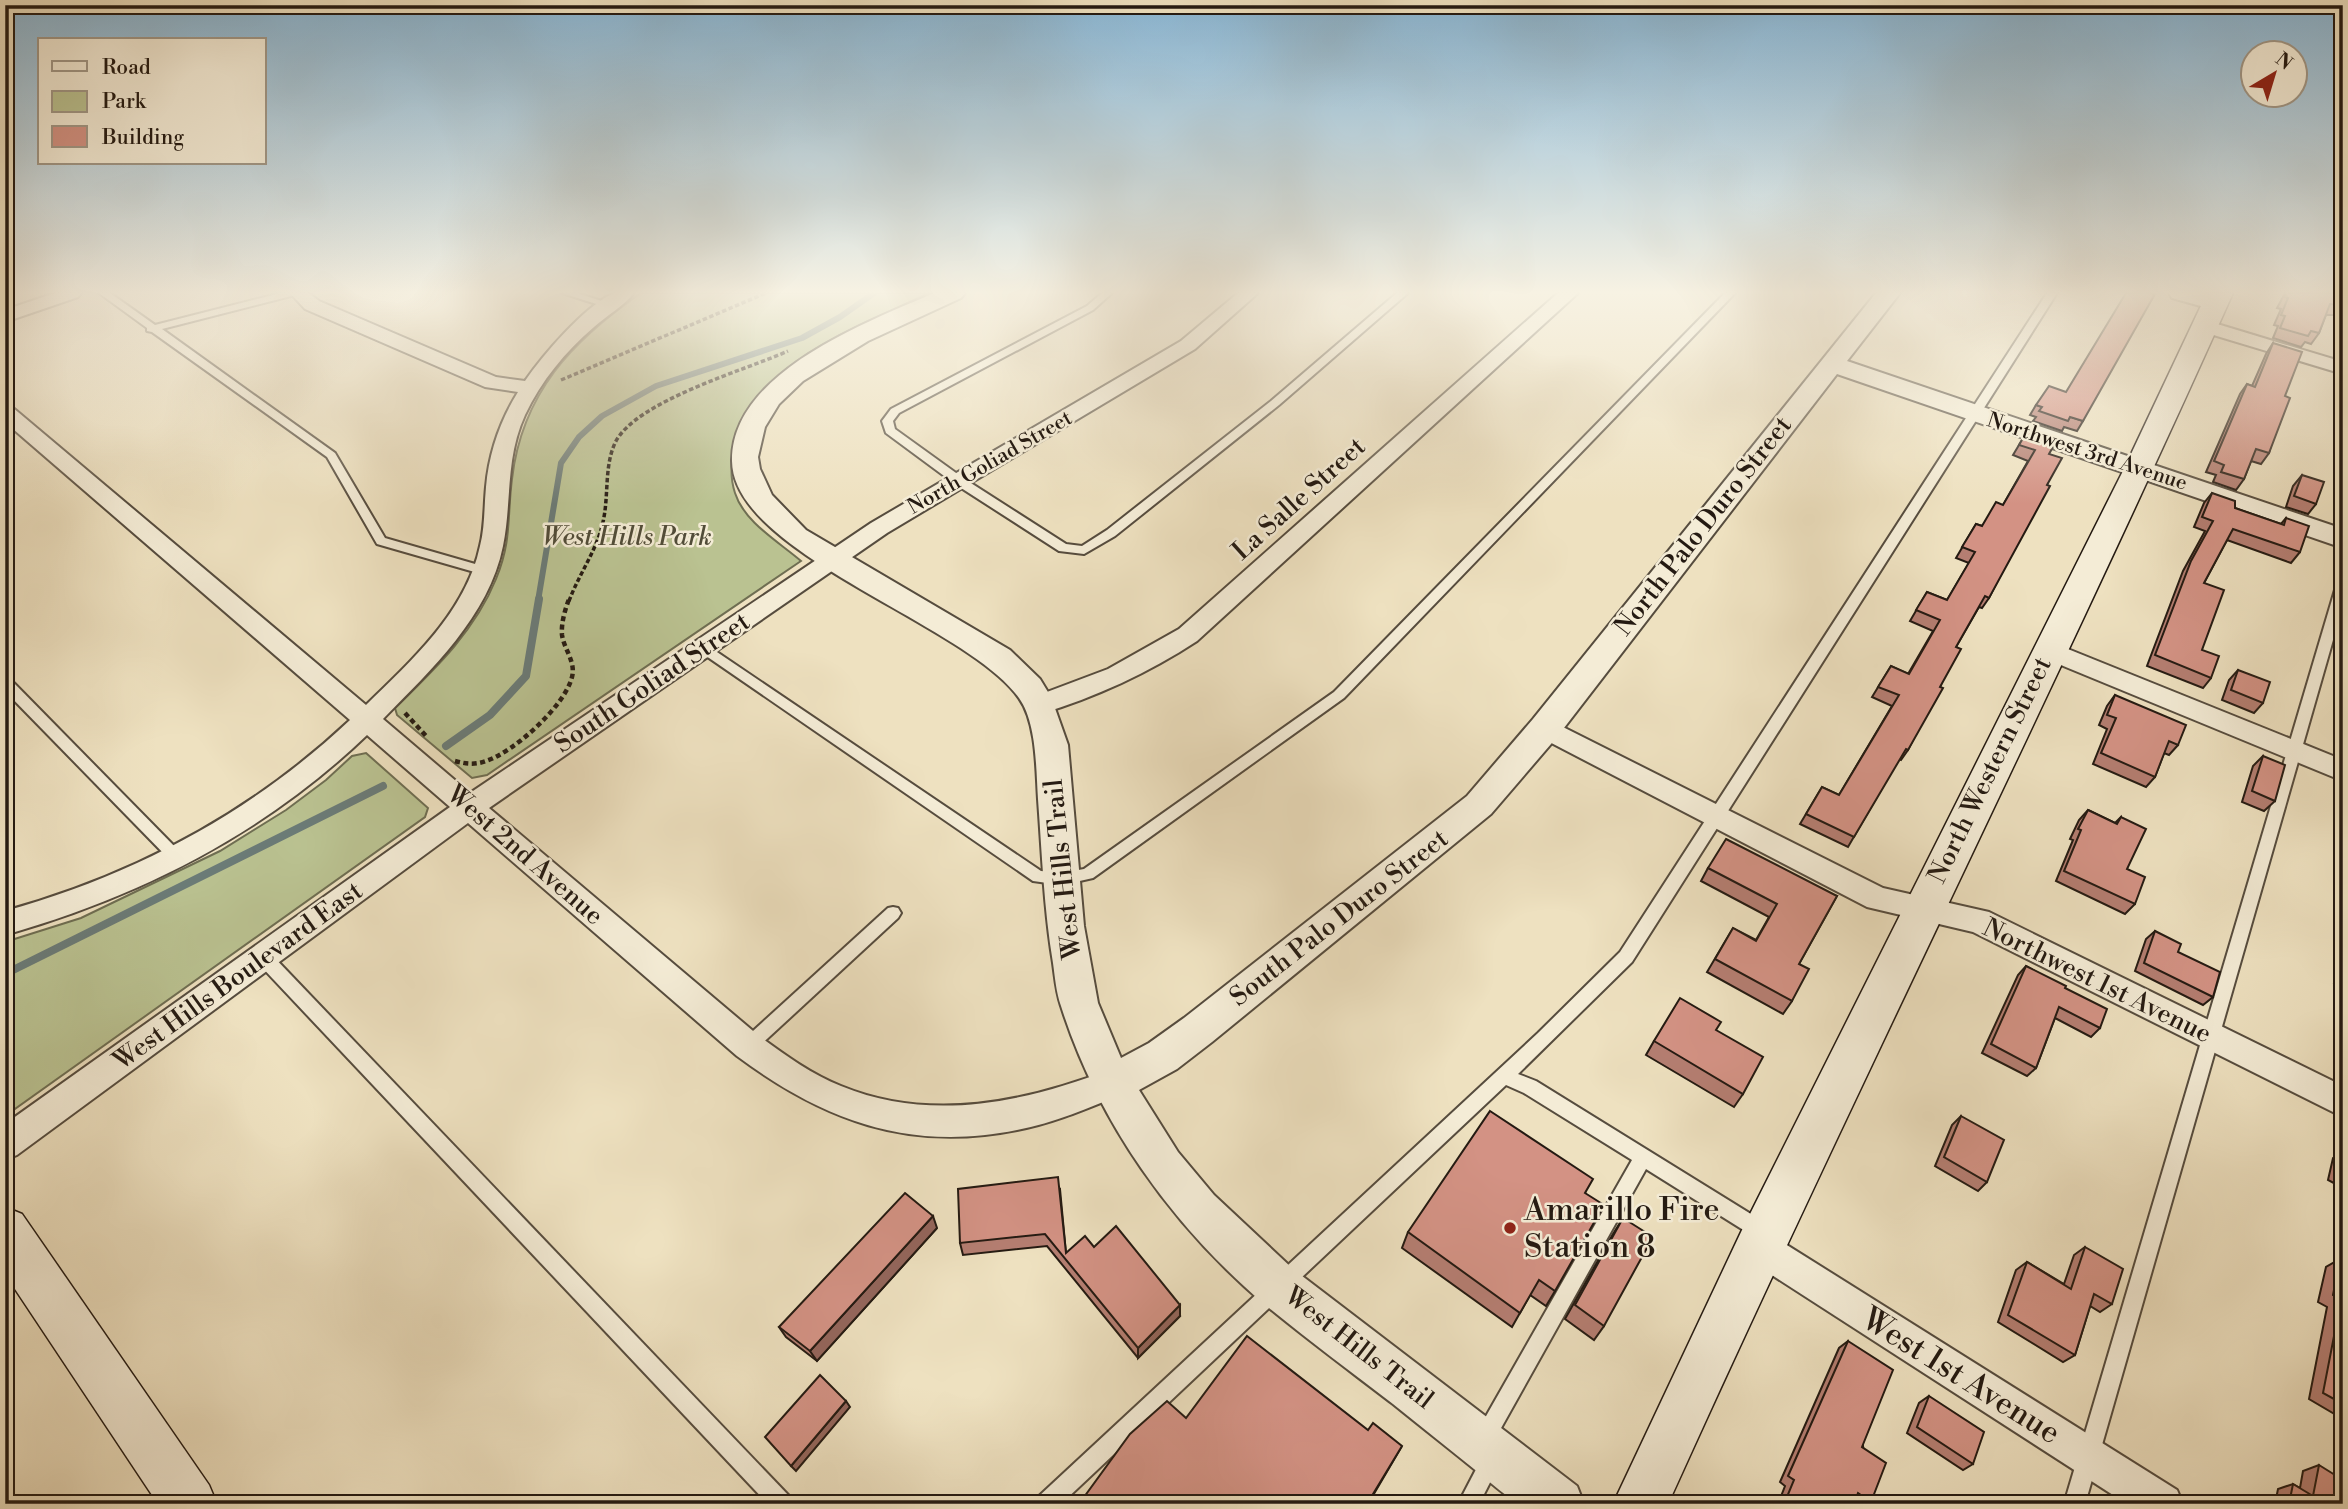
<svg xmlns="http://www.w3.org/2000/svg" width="2348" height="1509" viewBox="0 0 2348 1509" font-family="'Libre Bodoni',serif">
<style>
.green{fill:#bac291;stroke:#6f6e52;stroke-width:2}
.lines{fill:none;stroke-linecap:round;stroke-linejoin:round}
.stream-far1{stroke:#6b7b77;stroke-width:6}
.stream{stroke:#6b7b77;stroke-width:8}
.service-casing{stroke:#564c3e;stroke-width:4}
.minor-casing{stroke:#564c3e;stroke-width:4}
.tertiary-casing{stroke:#564c3e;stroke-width:4}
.secondary-casing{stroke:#241a12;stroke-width:3}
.path-far1{stroke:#241a12;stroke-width:3.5;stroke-dasharray:4.5 2.5;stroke-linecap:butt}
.path{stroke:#241a12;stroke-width:4.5;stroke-dasharray:5 3.5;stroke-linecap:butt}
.service{fill:#f4ecd6;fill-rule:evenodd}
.minor{fill:#f4ecd6;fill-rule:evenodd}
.tertiary{fill:#f4ecd6;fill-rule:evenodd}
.secondary{fill:#f4ecd6;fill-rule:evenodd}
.wall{fill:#b57e72;stroke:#241a12;stroke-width:2}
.shaded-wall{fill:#94665c;stroke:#241a12;stroke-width:2}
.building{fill:#d39284;stroke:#241a12;stroke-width:2}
.poi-dot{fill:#8f2418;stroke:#f4ecd6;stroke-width:2.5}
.labels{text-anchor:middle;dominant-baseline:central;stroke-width:5;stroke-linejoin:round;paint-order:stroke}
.far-street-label{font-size:21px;fill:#241a12;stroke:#f4ecd6}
.street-label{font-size:26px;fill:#241a12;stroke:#f4ecd6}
.park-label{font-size:26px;font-style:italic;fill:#514c38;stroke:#f4ecd6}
.near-poi-label{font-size:32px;fill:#241a12;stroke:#f4ecd6;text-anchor:start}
.near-street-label{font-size:32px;fill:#241a12;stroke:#f4ecd6}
</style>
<rect width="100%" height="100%" fill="#eee1c0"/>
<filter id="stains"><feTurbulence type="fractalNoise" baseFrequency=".00286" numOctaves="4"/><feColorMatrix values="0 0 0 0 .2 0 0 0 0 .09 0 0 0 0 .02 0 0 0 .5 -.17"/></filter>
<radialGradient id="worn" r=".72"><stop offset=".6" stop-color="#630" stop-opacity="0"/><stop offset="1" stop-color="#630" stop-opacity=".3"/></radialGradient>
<g class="green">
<path d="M641 293H929C861 326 752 362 735 445 731 460 730 478 735 493 744 522 779 542 801 561L487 775 472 778 397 715 395 708C435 669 475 631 496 579 512 540 507 517 512 479 522 393 572 341 641 293Z"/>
<path d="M366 753 428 808 425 817 5 1116V942L81 918 220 851 286 810 326 780 352 756Z"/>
</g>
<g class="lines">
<path class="stream-far1" d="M538 601 561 463 579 437 602 416 656 386 802 338 840 317 874 293"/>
<g class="stream">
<path d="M446 746 490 715 526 676 539 599"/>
<path d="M5 974 383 786"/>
</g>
<defs>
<g id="service">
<path d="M99 293H110L155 325 281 293H297L295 295 162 329 335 453 385 538 489 568 491 571 489 574 485 575 377 544 327 457 152 332 147 331V328Z"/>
<path d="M562 293H577L614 305 609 308Z"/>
<path d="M1102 293H1112L1093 310 899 413 893 421 895 429 963 478 1066 544 1082 546 1107 530 1271 401 1397 293H1408L1279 405 1115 536 1084 554 1059 551 955 484 886 433 882 421 891 409 1087 306Z"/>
<path d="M1725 293H1735L1344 698 1093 878 1062 885 1033 881 696 649 703 644 708 646 1041 871 1062 873 1084 869 1334 692Z"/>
<path d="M2047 293H2057L1632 962 1518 1074 1536 1081 1767 1224 1769 1230 1767 1236 1760 1239 1753 1236 1646 1169 1491 1446 1484 1449 1477 1446 1474 1439 1477 1432 1632 1160 1524 1093 1506 1085 1061 1504H1035L1038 1497 1538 1033 1620 952Z"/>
<path d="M2343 579V605L2085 1504H2064L2337 583Z"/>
<path d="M5 677 10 679 181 853 183 857 181 861 176 863 171 861 5 691Z"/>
<path d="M893 907 898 908 901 913 898 918 754 1051 748 1054 742 1051 740 1046 742 1041 888 908Z"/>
<path d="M263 950 269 952 790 1497 793 1504H768L257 962 255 957 257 952Z"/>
<path d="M1491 1451 1498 1454 1501 1461 1479 1504H1458L1484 1454Z"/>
</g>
<g id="minor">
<path d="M55 293H81L78 297 5 322V310Z"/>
<path d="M290 293H309L319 301 496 377 525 381C543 355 584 307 612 294 618 291 628 293 634 293 624 306 606 316 594 327 565 352 541 381 525 415 505 458 512 502 503 546 489 616 431 670 383 719L470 793 871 523 1181 341 1238 293H1258L1195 349 887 533 489 808 759 1036C785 1055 811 1074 841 1086 931 1123 1025 1102 1112 1069L1123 1074 1128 1084 1123 1094C1088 1108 1054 1123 1017 1130 908 1152 823 1120 737 1056L468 823 17 1155 5 1160V1124L450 807 367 735C264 834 141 896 5 935V911C135 875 251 813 350 720L5 422V405L12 407 366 705C412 660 466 612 480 546 485 527 484 507 486 487 489 453 500 421 518 392L485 387 305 309Z"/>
<path d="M1558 293H1578L1197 641C1148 673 1096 697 1040 714L1031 712 1027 705 1031 698 1108 669 1179 629Z"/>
<path d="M2204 320 2343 362V374L2197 330 2195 326 2197 322Z"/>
<path d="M2048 641 2343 760V781L2039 656 2036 650 2039 644Z"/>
<path d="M1545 718 1883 888 1989 912 2343 1086V1117L1973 932 1867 907 1536 735 1532 728 1536 721Z"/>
<path d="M1759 1230 1771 1235 2177 1490 2183 1504H2127L1747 1259 1742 1247 1747 1235Z"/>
</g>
<g id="tertiary">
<path d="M934 293H965L961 298 868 341 803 381 779 404 765 427 758 457 760 469 772 495 806 530 1010 650 1040 679 1051 697 1068 745 1084 926 1098 1003 1121 1058 1149 1043 1184 1018 1467 796 1533 719 1876 293H1900L1847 361 2343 529V548L1837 374 1557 737 1491 814 1212 1042 1177 1069 1139 1090 1178 1152 1214 1195 1293 1269 1577 1486 1584 1504C1567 1504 1528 1508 1515 1501 1501 1493 1487 1479 1474 1469 1447 1447 1420 1426 1393 1404 1350 1371 1305 1338 1263 1303 1171 1224 1098 1122 1061 1006 1056 992 1055 977 1053 963 1044 909 1042 854 1038 799 1036 770 1037 723 1019 698 967 624 733 554 732 461 731 372 868 322 934 293Z"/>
<path d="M2169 293C2185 293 2216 288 2227 303L2223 308 2215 310 2172 298Z"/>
</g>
<g id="secondary">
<path d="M2207 293H2233C2051 699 1851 1098 1668 1504H1613L1742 1230 2124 469Z"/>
<path d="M5 1207 22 1214 209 1485 217 1504H158L5 1274Z"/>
</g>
</defs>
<use href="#service" class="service-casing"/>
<use href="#minor" class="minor-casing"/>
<use href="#tertiary" class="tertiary-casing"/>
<use href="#secondary" class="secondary-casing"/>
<g class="path-far1">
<path d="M561 380 766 293"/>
<path d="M569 601C579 574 597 550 603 522 609 496 604 467 615 443 635 401 746 370 788 351"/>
</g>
<g class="path">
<path d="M405 713 428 738"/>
<path d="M455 761C466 764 475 765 486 761 514 752 565 706 572 677 576 662 564 649 562 635 561 623 565 610 569 599"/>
</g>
<use href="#service" class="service"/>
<use href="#minor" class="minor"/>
<use href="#tertiary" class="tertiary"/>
<use href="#secondary" class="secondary"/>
</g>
<g class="wall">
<path d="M2285 293H2343V313L2341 315H2326L2319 333 2311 344 2305 342 2301 347 2273 338 2278 326 2274 325 2281 309 2277 308Z"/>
<path d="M2273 343 2285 396 2269 453 2261 464 2251 461 2244 479 2236 490 2213 482 2216 475 2206 472 2240 394 2247 384 2252 386 2266 354Z"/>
<path d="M2036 405 2083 421 2077 431 2064 427 2062 431 2033 421 2036 417 2030 415Z"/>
<path d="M2028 430 2049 454 2047 485 1989 598 1982 608 1979 607 1956 647 1940 687 1908 750 1901 760 1899 759 1848 847 1800 824 1822 787 1839 795 1892 706 1872 697 1891 666 1908 674 1933 631 1910 621 1927 592 1947 600 1969 563 1956 558 1976 524 1982 526 2003 505 2028 461 2013 455Z"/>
<path d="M2302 475 2316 504 2308 514 2286 507 2293 486Z"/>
<path d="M2212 493 2235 508 2281 524 2286 518 2300 552 2291 563 2227 540 2204 583 2202 650 2211 678 2203 688 2147 666 2183 571 2205 531 2194 527 2204 503Z"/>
<path d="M2238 670 2263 703 2254 713 2222 700 2229 680Z"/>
<path d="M2115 695 2178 745 2169 755 2164 753 2155 777 2146 787 2093 764 2107 729 2099 725 2107 706Z"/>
<path d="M2263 756 2275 801 2264 811 2242 802 2253 766Z"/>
<path d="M2088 810 2115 823 2121 817 2127 869 2135 904 2125 914 2056 881 2073 840 2070 839 2079 820Z"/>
<path d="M1708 868 1837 896 1799 964 1792 1001 1783 1014 1707 972 1733 928 1756 940 1769 917 1701 881Z"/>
<path d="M2155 931 2178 952 2213 997 2203 1005 2135 971 2146 939Z"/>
<path d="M2343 956V987L2334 983 2339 958Z"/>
<path d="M2026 966 2065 988 2100 1028 2091 1037 2055 1018 2036 1068 2027 1076 1982 1053 2018 975Z"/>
<path d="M1716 1030 1743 1094 1734 1107 1646 1055 1654 1041Z"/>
<path d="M1961 1116 1987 1182 1978 1191 1935 1166 1952 1125Z"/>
<path d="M2343 1151V1188L2328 1180 2333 1158Z"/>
<path d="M1060 1189 1066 1253 1094 1247 1180 1316 1138 1358 1047 1246 963 1255 960 1243Z"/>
<path d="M1585 1193 1555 1291 1546 1306 1530 1295 1512 1327 1402 1248 1408 1232Z"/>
<path d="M1623 1218 1604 1326 1594 1340 1565 1319 1613 1234Z"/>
<path d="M937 1228 817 1361 786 1337 779 1327Z"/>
<path d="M2085 1247 2112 1304 2100 1312 2090 1306 2075 1355 2063 1362 1998 1322 2016 1270 2027 1262 2064 1284 2074 1255Z"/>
<path d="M2340 1259 2343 1261V1419L2309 1399 2327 1307 2318 1302 2326 1267Z"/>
<path d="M1848 1341 1871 1502 1868 1504H1856L1854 1503V1504H1778L1785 1486 1780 1482 1839 1348Z"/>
<path d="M1929 1396 1973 1464 1963 1470 1907 1433 1919 1403Z"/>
<path d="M2319 1465 2343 1504H2275L2278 1489 2293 1484 2300 1488 2303 1471Z"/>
</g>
<g class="shaded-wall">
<path d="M933 1216 937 1228 817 1361 810 1351Z"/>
<path d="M1180 1305V1316L1138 1358V1348Z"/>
<path d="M846 1401 850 1407 796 1471 791 1466Z"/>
<path d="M1402 1446 1368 1504H1367Z"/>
</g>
<g class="building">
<path d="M2126 293H2149L2155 294 2083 421 2070 417 2068 421 2039 411 2042 407 2036 405 2049 386 2066 392Z"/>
<path d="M2287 293H2343V305L2330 304 2319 333 2311 331 2308 336 2280 328 2285 316 2281 315 2288 298 2284 297Z"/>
<path d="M2273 343 2302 352 2285 396 2290 398 2269 453 2256 449 2244 479 2221 472 2224 465 2214 461 2247 384 2255 387Z"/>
<path d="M2028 430 2057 440 2049 454 2062 458 2047 485 2050 486 1989 598 1985 596 1956 647 1961 649 1940 687 1943 688 1908 750 1906 749 1854 837 1806 814 1822 787 1839 795 1899 695 1878 687 1891 666 1909 674 1940 620 1916 610 1927 592 1947 600 1975 552 1962 547 1976 524 1982 526 1996 502 2003 505 2035 450 2019 445Z"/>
<path d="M2302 475 2324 482 2316 504 2294 496Z"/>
<path d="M2212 493 2235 501V508L2284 525 2286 518 2309 526 2300 552 2233 529 2204 583 2224 590 2202 650 2219 656 2211 678 2155 655 2191 561 2213 521 2202 517Z"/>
<path d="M2238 670 2270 682 2263 703 2231 690Z"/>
<path d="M2115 695 2186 725 2178 745 2169 741 2155 777 2101 753 2116 718 2107 715Z"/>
<path d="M2263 756 2285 765 2275 801 2252 791Z"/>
<path d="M2088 810 2117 824 2121 817 2146 829 2127 869 2145 877 2135 904 2064 871 2081 830 2078 829Z"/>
<path d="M1726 839 1837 896 1799 964 1809 969 1792 1001 1715 959 1733 928 1756 941 1777 904 1708 868Z"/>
<path d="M2155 931 2181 944 2178 952 2220 972 2213 997 2144 963Z"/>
<path d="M2026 966 2066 986 2065 988 2107 1009 2100 1028 2059 1007 2036 1068 1991 1044Z"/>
<path d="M1680 998 1721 1022 1716 1030 1763 1057 1743 1094 1654 1041Z"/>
<path d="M1490 1111 1593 1179 1585 1193 1604 1205 1555 1291 1539 1280 1520 1313 1408 1232Z"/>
<path d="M1961 1116 2004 1140 1987 1182 1944 1157Z"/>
<path d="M1058 1177 1066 1253 1085 1236 1094 1247 1116 1226 1180 1305 1138 1348 1045 1234 960 1243 958 1189Z"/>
<path d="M905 1193 933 1216 810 1351 779 1327Z"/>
<path d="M1623 1218 1653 1237 1604 1326 1575 1305Z"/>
<path d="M2085 1247 2123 1269 2112 1304 2094 1294 2075 1355 2008 1315 2027 1262 2071 1289Z"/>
<path d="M2340 1259 2343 1261V1404L2323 1393 2341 1300 2333 1295Z"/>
<path d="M1247 1336 1368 1430 1373 1423 1402 1446 1367 1504H1079L1130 1434 1167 1401 1186 1418Z"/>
<path d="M1848 1341 1893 1370 1862 1447 1886 1463 1871 1502 1858 1493 1854 1504H1784L1794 1480 1788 1476Z"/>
<path d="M820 1375 846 1401 791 1466 765 1437Z"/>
<path d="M1929 1396 1984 1432 1973 1464 1917 1427Z"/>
<path d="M2319 1465 2343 1480V1504H2289L2293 1484 2313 1496Z"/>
</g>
<linearGradient id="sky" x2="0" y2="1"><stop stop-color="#89b7d6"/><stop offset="0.58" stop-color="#f7f2e3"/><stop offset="1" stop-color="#f7f2e3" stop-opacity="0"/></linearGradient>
<rect width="2348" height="504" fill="url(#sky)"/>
<circle class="poi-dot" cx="1510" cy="1228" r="7"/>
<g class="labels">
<g class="far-street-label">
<text transform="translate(2087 452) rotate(18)">Northwest 3rd Avenue</text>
<text transform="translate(990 463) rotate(-30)">North Goliad Street</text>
</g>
<g class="street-label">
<text transform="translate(1299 499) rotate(-42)">La Salle Street</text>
<text transform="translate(1703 526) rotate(-52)">North Palo Duro Street</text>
<text transform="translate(652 683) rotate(-34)">South Goliad Street</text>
<text transform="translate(1990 770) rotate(-64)">North Western Street</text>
<text transform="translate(525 855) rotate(41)">West 2nd Avenue</text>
<text transform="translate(1063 869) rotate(-96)">West Hills Trail</text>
<text transform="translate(1339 918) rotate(-38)">South Palo Duro Street</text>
<text transform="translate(238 976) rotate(-36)">West Hills Boulevard East</text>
<text transform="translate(2097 981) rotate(26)">Northwest 1st Avenue</text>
<text transform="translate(1359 1348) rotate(38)">West Hills Trail</text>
</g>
<g class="park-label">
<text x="627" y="537">West Hills Park</text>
</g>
<g class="near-poi-label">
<text x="1524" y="1210">Amarillo Fire<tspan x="1524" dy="37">Station 8</tspan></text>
</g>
<g class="near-street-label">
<text transform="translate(1961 1376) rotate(32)">West 1st Avenue</text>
</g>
</g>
<rect width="2348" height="1509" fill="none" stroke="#eee1c0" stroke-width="28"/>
<rect x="7" y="7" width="2334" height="1495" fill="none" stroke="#241a12" stroke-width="3.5"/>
<rect x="14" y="14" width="2320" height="1481" fill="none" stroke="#241a12" stroke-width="2"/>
<rect x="38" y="38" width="228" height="126" fill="#f4ecd6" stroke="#a19888" stroke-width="2"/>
<rect x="52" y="61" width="35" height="10" fill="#f4ecd6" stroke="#a19888" stroke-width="2"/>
<text x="102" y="74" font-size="21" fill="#241a12">Road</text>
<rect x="52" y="91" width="35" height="21" fill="#bac291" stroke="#a19888" stroke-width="2"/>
<text x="102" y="108" font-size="21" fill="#241a12">Park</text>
<rect x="52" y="126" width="35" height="21" fill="#d39284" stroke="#a19888" stroke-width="2"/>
<text x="102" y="144" font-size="21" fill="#241a12">Building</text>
<g transform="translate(2274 74) rotate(38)"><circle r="33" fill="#f4ecd6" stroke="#a19888" stroke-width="2"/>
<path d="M0-5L12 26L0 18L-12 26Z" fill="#8f2418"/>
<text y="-10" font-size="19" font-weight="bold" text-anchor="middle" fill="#241a12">N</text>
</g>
<rect width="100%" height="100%" filter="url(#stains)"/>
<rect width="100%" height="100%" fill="url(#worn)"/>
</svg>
